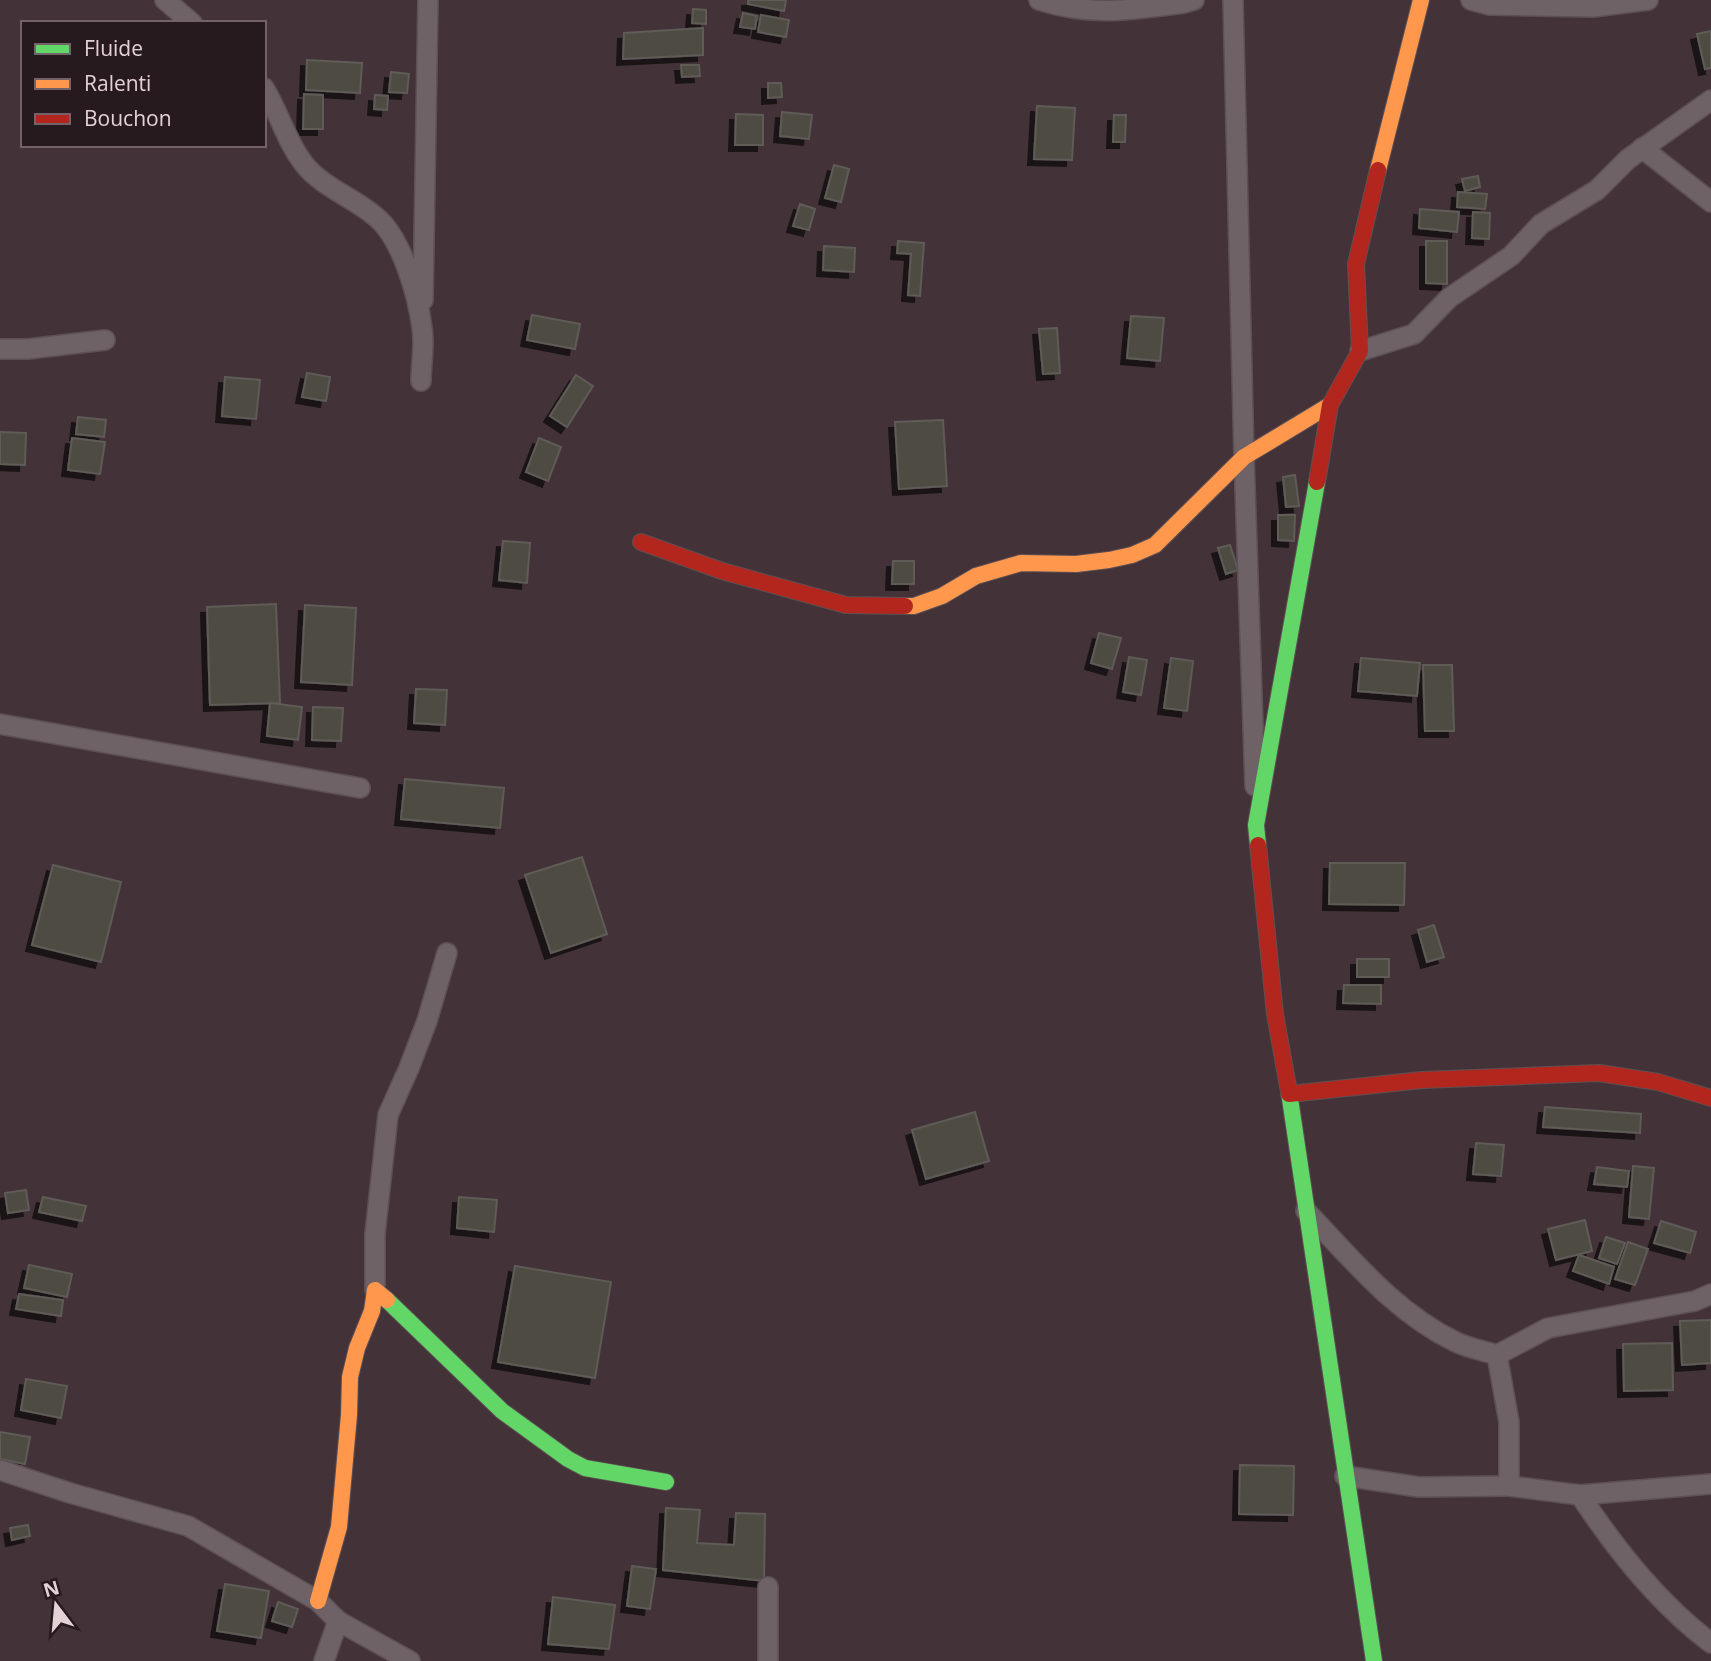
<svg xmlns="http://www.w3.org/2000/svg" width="1711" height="1661" viewBox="0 0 1711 1661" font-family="'Open Sans',sans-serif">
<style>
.building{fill:#4e4b42;stroke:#5f5b58;stroke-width:2;filter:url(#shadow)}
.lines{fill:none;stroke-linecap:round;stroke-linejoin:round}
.street-casing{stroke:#5d5054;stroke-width:22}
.fast-casing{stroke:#5d5054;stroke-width:18}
.slow-casing{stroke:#5d5054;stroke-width:18}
.jam-casing{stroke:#5d5054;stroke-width:18}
.street{stroke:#6e6266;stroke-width:19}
.fast{stroke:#63d668;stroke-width:16}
.slow{stroke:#ff974d;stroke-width:16}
.jam{stroke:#b3261e;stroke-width:16}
</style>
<defs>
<filter id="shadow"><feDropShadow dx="-6" dy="6" stdDeviation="0" flood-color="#0009"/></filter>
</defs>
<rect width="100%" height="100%" fill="#433338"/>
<g class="building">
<path d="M748 0H786L784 11 748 4Z"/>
<path d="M693 9 706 10V24L692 23Z"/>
<path d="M743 13 757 16 755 29 740 27Z"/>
<path d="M761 15 789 20 786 37 758 32Z"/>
<path d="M703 28V55L623 59 624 33Z"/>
<path d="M1711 31V68L1705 69 1697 34Z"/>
<path d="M307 60 362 63 360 93 306 90Z"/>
<path d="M681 65H699L700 76 682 77Z"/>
<path d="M391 72 409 74 407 93 389 92Z"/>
<path d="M768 83H781L782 97 768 98Z"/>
<path d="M304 94 323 95V129H303Z"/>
<path d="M375 95 388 96 387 110 374 109Z"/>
<path d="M1037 106 1075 108 1072 160 1034 159Z"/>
<path d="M782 112 812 115 809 139 780 136Z"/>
<path d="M736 114 763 115V145H735Z"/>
<path d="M1114 115H1126L1125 142H1113Z"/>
<path d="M834 165 849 169 841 202 825 198Z"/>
<path d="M1478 176 1480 187 1465 191 1462 179Z"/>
<path d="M1458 192 1487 194 1485 209 1457 207Z"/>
<path d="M800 204 815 209 809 230 793 226Z"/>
<path d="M1420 209 1459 212 1457 232 1419 228Z"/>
<path d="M1473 212 1490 213 1489 239 1472 238Z"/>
<path d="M898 241 924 243 920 296 908 295 911 254 897 253Z"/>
<path d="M1426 241H1447V284L1426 283Z"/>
<path d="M824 246 855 248 854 272 823 270Z"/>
<path d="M532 315 580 324 575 349 527 340Z"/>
<path d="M1131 316 1164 318 1160 361 1127 358Z"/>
<path d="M1057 328 1060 373 1043 374 1039 329Z"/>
<path d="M307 373 330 377 326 401 302 397Z"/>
<path d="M576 375 593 386 567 427 550 416Z"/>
<path d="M225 377 260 380 256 419 222 416Z"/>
<path d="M78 417 106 420 104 437 76 434Z"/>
<path d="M943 420 947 486 899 489 895 422Z"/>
<path d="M0 432 26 433 25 465 0 464Z"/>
<path d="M72 438 105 442 100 474 68 470Z"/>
<path d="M539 438 561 447 548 481 526 472Z"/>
<path d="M1295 475 1299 506 1286 507 1283 477Z"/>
<path d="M1278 515H1295L1294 541 1278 540Z"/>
<path d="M503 541 530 543 527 583 499 580Z"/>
<path d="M1230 545 1238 570 1226 574 1218 548Z"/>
<path d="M893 561H914V584H892Z"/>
<path d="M276 604 280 703 210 705 207 607Z"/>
<path d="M305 605 356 608 352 685 301 682Z"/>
<path d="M1099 633 1121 638 1112 669 1091 663Z"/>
<path d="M1129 657 1147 660 1141 695 1123 692Z"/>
<path d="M1171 658 1193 661 1187 711 1164 708Z"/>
<path d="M1361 658 1420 663 1417 696 1358 691Z"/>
<path d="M1423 665H1452L1454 731H1425Z"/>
<path d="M416 689 447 690 445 725 414 723Z"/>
<path d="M270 703 302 707 298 740 267 736Z"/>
<path d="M313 707 343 708 341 741 312 740Z"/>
<path d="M405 779 504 788 500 828 401 819Z"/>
<path d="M582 857 607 934 551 953 525 875Z"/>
<path d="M1330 863H1405L1404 905 1329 904Z"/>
<path d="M53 865 121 882 101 962 32 945Z"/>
<path d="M1434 925 1444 957 1427 962 1418 930Z"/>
<rect x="1357" y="959" width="32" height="18"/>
<path d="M1344 985H1381V1004L1343 1003Z"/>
<path d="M1545 1107 1641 1114 1640 1133 1543 1127Z"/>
<path d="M975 1112 989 1161 926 1179 912 1130Z"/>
<path d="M1476 1143 1504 1145 1501 1176 1473 1174Z"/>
<path d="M1633 1166 1654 1168 1649 1219 1629 1217Z"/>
<path d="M1597 1167 1629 1171 1627 1187 1594 1184Z"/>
<path d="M26 1190 29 1210 8 1213 5 1193Z"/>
<path d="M43 1197 86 1206 82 1221 39 1212Z"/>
<path d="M459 1197 497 1200 494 1232 457 1228Z"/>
<path d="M1585 1220 1592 1251 1556 1260 1548 1229Z"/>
<path d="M1661 1221 1696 1232 1690 1253 1654 1243Z"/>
<path d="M1606 1237 1625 1243 1617 1264 1599 1258Z"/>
<path d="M1628 1242 1648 1249 1635 1285 1615 1279Z"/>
<path d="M1579 1255 1614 1267 1609 1284 1573 1271Z"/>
<path d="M29 1265 72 1274 67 1297 24 1288Z"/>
<path d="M515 1266 611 1282 595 1378 498 1362Z"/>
<path d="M19 1294 63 1300 61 1316 16 1309Z"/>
<path d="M1711 1320V1363L1682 1365 1680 1321Z"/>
<path d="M1672 1343 1673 1390 1624 1391 1623 1344Z"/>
<path d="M26 1379 67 1386 61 1418 21 1410Z"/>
<path d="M0 1432 30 1437 25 1464 0 1459Z"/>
<path d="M1240 1465 1294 1466 1293 1515 1239 1514Z"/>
<path d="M666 1508 700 1510 697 1543 734 1545 736 1513 765 1514 764 1581 663 1570Z"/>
<path d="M28 1525 30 1536 12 1540 10 1528Z"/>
<path d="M632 1566 656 1569 650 1609 627 1606Z"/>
<path d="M225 1584 269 1591 261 1638 217 1631Z"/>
<path d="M553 1597 615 1605 609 1649 548 1644Z"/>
<path d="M278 1602 298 1609 292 1627 272 1621Z"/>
</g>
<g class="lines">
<defs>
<g id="street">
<path d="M165 0 192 23"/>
<path d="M1039 0C1091 17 1131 10 1184 3L1194 0"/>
<path d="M1233 0 1244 457 1255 786"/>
<path d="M1471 0 1490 5 1593 7 1648 0"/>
<path d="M264 88C279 112 286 141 304 164 323 188 353 197 376 217 402 238 418 296 422 328 425 345 421 364 421 381"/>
<path d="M1642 148 1711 202"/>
<path d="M423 300 428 0"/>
<path d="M0 349H28L105 340"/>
<path d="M1360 351 1414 334 1449 298 1511 256 1541 224 1597 190 1628 159 1711 100"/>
<path d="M0 724 360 788"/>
<path d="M1306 1211C1352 1259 1395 1313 1456 1342 1468 1348 1484 1351 1497 1355L1509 1422V1486L1580 1495C1616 1550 1658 1603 1711 1643"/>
<path d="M375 1290V1234L388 1115 409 1068 427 1021 447 953"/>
<path d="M1497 1355 1548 1328 1695 1301 1711 1294"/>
<path d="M0 1470 70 1493 188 1526 318 1601 338 1621 410 1661"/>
<path d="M1345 1476 1419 1487 1509 1486"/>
<path d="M1580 1495 1711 1484"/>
<path d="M768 1587V1661"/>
<path d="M324 1661 338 1621"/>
</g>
<g id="fast">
<path d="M1258 845 1256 825 1317 482"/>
<path d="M1289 1092 1374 1661"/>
<path d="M387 1300 502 1411 568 1459 585 1468 666 1482"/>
</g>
<g id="slow">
<path d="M1378 170 1421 0"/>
<path d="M905 606H914L942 596 976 576 1021 563 1076 564 1109 560 1132 555 1155 545 1244 457 1330 405"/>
<path d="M318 1601 339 1527 349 1415 350 1377 357 1348 372 1311 375 1290 387 1300"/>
</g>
<g id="jam">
<path d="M1317 482 1330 405 1360 351 1356 264 1378 170"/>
<path d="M641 542 722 571 846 605 905 606"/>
<path d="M1258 845 1275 1014 1289 1092"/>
<path d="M1289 1094 1422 1080 1599 1073 1658 1082 1711 1098"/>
</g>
</defs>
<use href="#street" class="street-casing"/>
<use href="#fast" class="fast-casing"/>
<use href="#slow" class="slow-casing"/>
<use href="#jam" class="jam-casing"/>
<use href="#street" class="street"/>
<use href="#fast" class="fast"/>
<use href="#slow" class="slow"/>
<use href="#jam" class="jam"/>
</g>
<rect x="21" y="21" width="245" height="126" fill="#271a1e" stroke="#736368" stroke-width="2"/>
<rect x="35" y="44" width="35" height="10" fill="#63d668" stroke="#736368" stroke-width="2"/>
<text x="84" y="56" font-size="21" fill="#e4d1d6">Fluide</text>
<rect x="35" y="79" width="35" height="10" fill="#ff974d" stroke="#736368" stroke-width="2"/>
<text x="84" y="91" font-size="21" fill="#e4d1d6">Ralenti</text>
<rect x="35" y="114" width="35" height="10" fill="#b3261e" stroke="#736368" stroke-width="2"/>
<text x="84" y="126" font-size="21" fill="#e4d1d6">Bouchon</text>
<g transform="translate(56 1605) rotate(344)" stroke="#271a1e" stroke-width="5" paint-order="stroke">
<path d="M0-5L12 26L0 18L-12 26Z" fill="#e4d1d6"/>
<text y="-10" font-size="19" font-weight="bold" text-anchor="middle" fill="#e4d1d6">N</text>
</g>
</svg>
